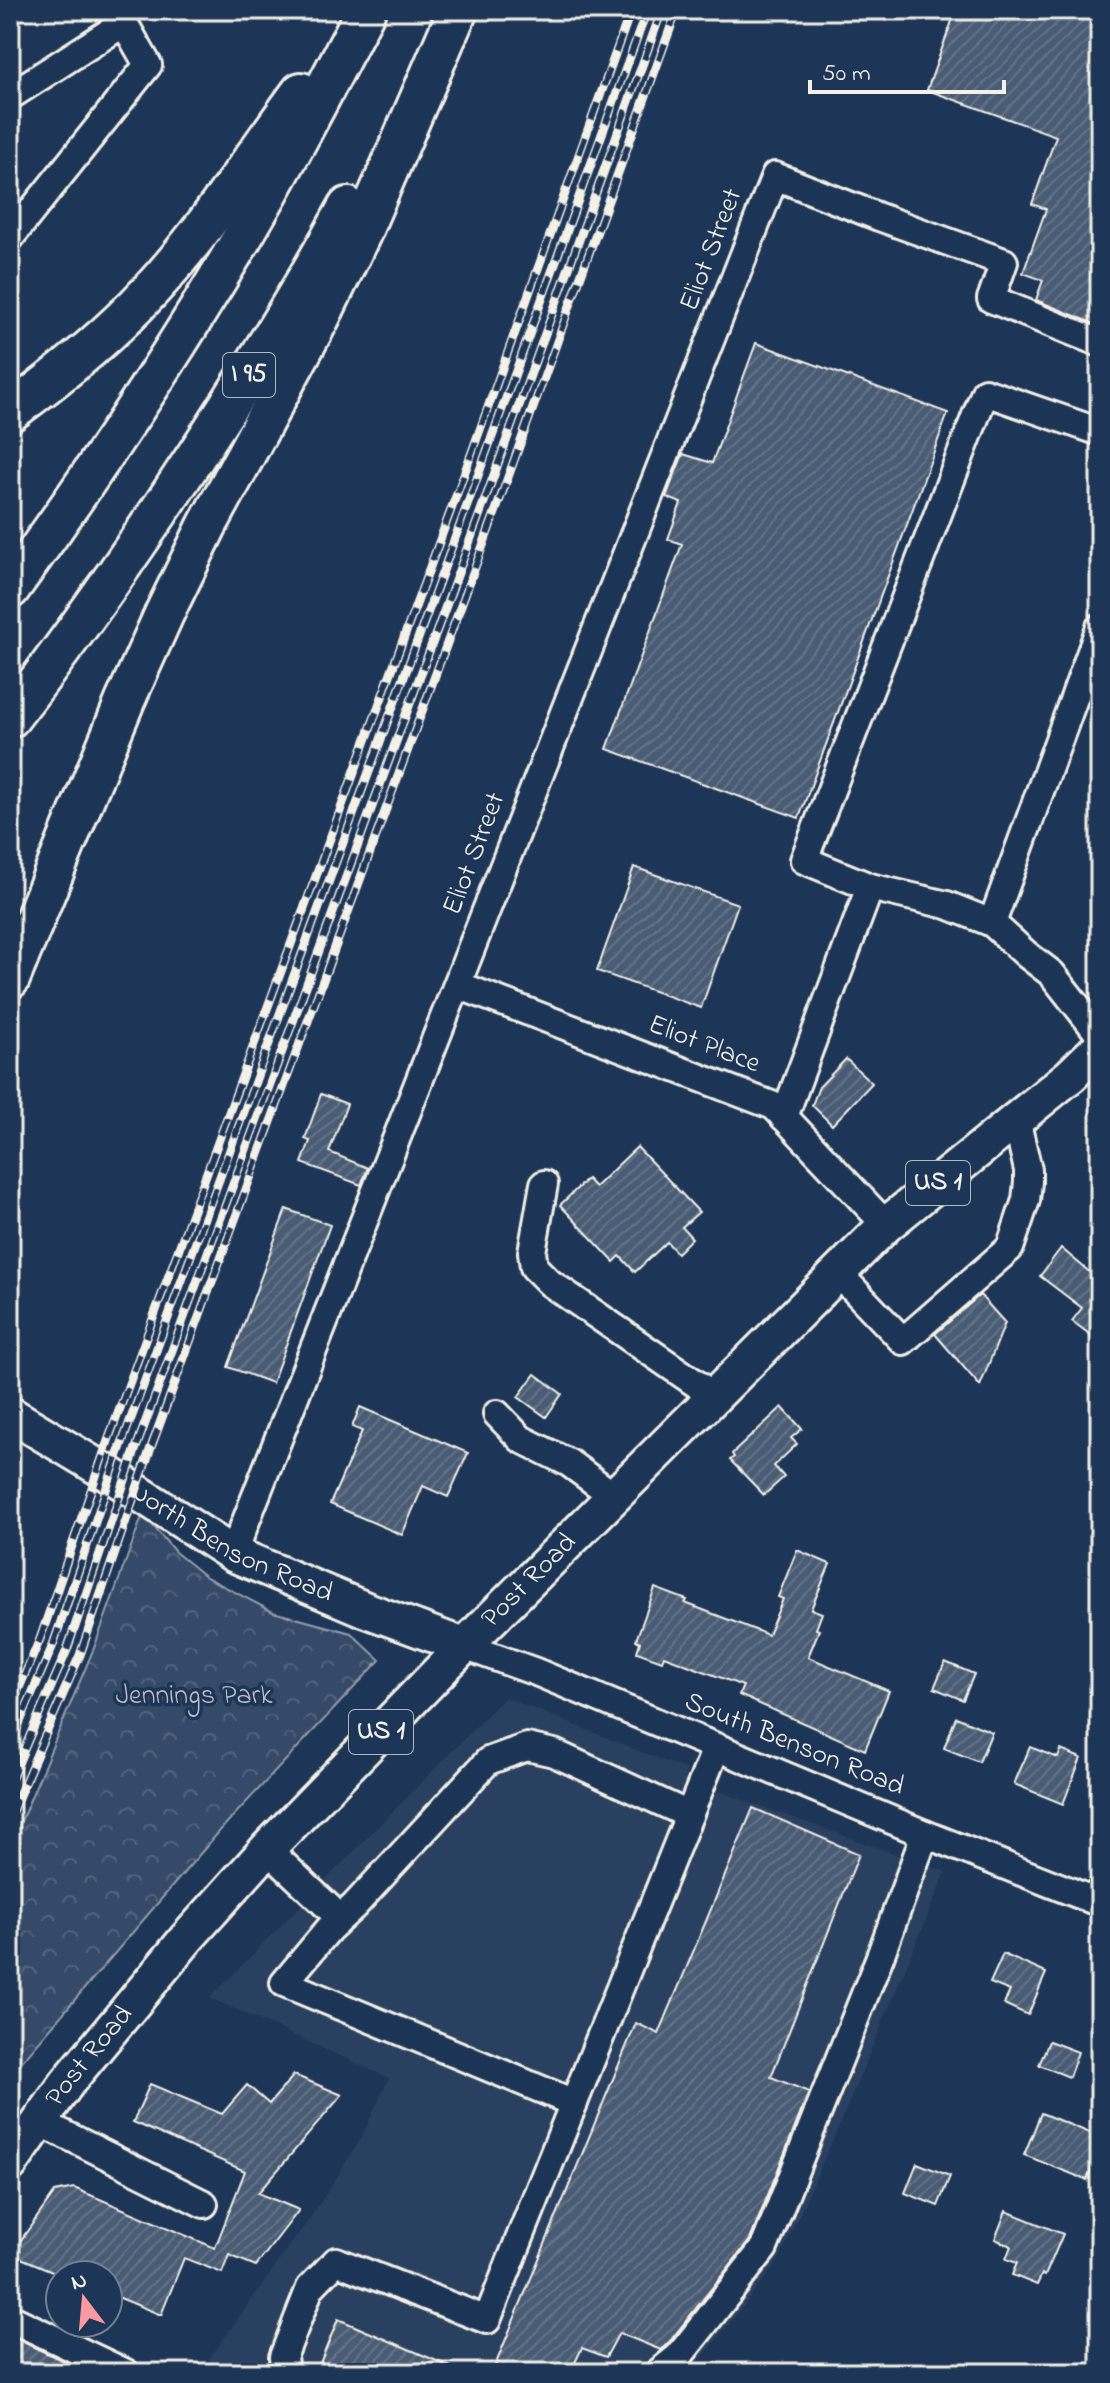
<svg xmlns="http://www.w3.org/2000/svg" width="1110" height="2383" viewBox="0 0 1110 2383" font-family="'Indie Flower',sans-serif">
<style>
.built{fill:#2a4060}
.forest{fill:url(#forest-crowns);stroke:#949ea8;stroke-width:2}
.building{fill:url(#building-hatch);stroke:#f4f1e8;stroke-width:2}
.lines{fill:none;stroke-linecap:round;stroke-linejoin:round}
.minor-casing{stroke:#f4f1e8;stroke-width:32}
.major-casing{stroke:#f4f1e8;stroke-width:40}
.highway-casing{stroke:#f4f1e8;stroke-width:44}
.minor{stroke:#1d3557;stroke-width:26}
.major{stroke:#1d3557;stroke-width:34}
.highway{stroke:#1d3557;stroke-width:38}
.rail-casing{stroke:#f4f1e8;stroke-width:9}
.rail{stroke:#1d3557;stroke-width:6;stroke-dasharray:18;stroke-linecap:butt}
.labels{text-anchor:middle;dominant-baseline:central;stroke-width:7;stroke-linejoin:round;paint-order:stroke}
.shield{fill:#1d3557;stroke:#b4b9bc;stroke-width:2}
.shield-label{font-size:26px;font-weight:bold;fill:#f4f1e8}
.street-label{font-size:28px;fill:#f4f1e8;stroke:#1d3557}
.park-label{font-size:28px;fill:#bbbfc1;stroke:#1d3557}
</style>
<defs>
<pattern id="forest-crowns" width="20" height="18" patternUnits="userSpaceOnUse" patternTransform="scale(2)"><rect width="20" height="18" fill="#354a67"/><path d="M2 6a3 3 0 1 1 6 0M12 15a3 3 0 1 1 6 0" fill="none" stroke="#53657d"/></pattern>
<pattern id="building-hatch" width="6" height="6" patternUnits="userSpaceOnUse" patternTransform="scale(2)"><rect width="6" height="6" fill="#485b74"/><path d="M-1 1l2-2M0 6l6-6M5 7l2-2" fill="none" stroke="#637388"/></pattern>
</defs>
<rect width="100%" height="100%" fill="#1d3557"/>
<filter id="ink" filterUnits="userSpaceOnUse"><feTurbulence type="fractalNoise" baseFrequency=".0125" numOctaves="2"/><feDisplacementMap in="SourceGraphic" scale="16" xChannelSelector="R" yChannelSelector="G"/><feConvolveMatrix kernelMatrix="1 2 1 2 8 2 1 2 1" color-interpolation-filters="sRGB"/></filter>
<g filter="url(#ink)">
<path class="built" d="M505 1697 687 1770 684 1779 946 1872 839 2126 778 2262 707 2352 687 2373H199L317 2208 360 2140 389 2078 210 1998Z"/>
<path class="forest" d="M143 1514 175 1552 206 1577 273 1612 351 1633 380 1660 224 1826 23 2060 10 2080V1847L94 1648Z"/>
<g class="building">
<path d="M956 10H1092L1100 13V326L1036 300 1043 280 1023 273 1046 209 1032 204 1056 136 927 90Z"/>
<path d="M756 343 948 413 799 818 607 749 682 544 668 539 681 503 666 497 683 454 712 463Z"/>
<path d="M634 867 738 904 701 1008 597 971Z"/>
<path d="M846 1059 872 1083 832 1125 812 1105 819 1087Z"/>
<path d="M321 1094 347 1104 329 1152 368 1168 361 1185 302 1163 310 1141 305 1139Z"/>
<path d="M637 1147 699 1212 682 1227 692 1238 677 1253 667 1242 635 1272 620 1256 614 1262 560 1205 587 1179 595 1187Z"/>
<path d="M286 1209 330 1225 272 1383 228 1367Z"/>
<path d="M1061 1248 1100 1281V1342L1072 1321 1082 1308 1040 1276Z"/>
<path d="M980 1295 1005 1323 980 1386 935 1334Z"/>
<path d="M535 1374 562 1394 546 1417 518 1397Z"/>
<path d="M360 1407 468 1453 448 1497 423 1486 402 1535 330 1504 362 1431 352 1427Z"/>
<path d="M782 1407 802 1429 791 1438 797 1444 774 1466 784 1477 764 1495 730 1460 734 1457 732 1454Z"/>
<path d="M797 1550 830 1564 811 1609 822 1613 816 1629 819 1630 808 1657 889 1691 865 1750 739 1695 743 1686 664 1656 662 1661 637 1652 640 1642 636 1640 655 1588 687 1600 685 1603 768 1635 783 1599 778 1597Z"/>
<path d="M945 1662 974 1674 963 1700 934 1688Z"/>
<path d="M956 1717 992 1732 979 1762 944 1748Z"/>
<path d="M1030 1747 1058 1758 1061 1750 1081 1758 1063 1804 1014 1784Z"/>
<path d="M753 1808 859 1854 771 2077 809 2092 750 2240 670 2341 661 2350 619 2333 606 2357 582 2348 570 2373H492L636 2023 659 2034Z"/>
<path d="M1003 1954 1046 1973 1028 2015 1004 2004 1010 1991 990 1983Z"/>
<path d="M1049 2041 1078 2052 1069 2077 1039 2065Z"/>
<path d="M294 2075 342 2095 258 2193 299 2210 256 2266 229 2255 222 2273 184 2258 161 2315 108 2293V2275H62L11 2254 55 2192 74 2188 215 2248 245 2171 133 2122 150 2084 222 2114 247 2085 269 2104Z"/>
<path d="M1041 2113 1100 2137V2148L1087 2180 1024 2155Z"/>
<path d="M917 2163 950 2176 938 2206 905 2193Z"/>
<path d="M1006 2211 1063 2234 1045 2276 1042 2274 1037 2285 1012 2275 1017 2263 1006 2259 1011 2246 995 2239Z"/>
<path d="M338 2319 465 2373H316Z"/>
<path d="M10 2336 68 2363 64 2373H10Z"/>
</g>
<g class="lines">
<defs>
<g id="minor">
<path d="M10 96 124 23 148 65 10 238"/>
<path d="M1100 432 985 392 804 860 870 887 947 905 992 923 1026 954 1052 974 1100 1035"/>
<path d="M992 923 1100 627"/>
<path d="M458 985 774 1106 886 1225"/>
<path d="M784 1117 870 887"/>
<path d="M544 1184 532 1252 534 1267 550 1283 714 1396"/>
<path d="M838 1273 903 1341 1010 1248 1026 1200 1028 1182V1170L1016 1119"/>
<path d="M497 1414 521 1439 569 1463 614 1496"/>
<path d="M233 1554 775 176 879 217 1004 262 991 299 1100 343"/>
<path d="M464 1646 536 1672 925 1834 1100 1903"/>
<path d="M267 1849 340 1918"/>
<path d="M574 2103 284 1983 329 1929 354 1906 488 1761 527 1747 554 1753 689 1815"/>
<path d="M40 2122 204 2204"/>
<path d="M10 2318 126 2373"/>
<path d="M285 2373 283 2357 310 2288 336 2261 487 2320 716 1748"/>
<path d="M658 2373 679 2356 764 2248 881 1954 925 1834"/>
</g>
<g id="major">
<path id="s1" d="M10 1414 111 1475 233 1554 364 1609 464 1646"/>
<path id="s2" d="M10 2164 67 2083 187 1938 267 1849 464 1646 886 1225 1070 1076 1100 1047"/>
</g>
<g id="highway">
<path d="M10 412C59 376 108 337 149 292 206 231 251 159 301 92"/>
<path d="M10 589C90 479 165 367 235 250 282 172 324 91 366 10"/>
<path d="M10 718C65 648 116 575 166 501 230 405 292 308 348 207"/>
<path d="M10 979 125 701 165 612 207 526 320 318 361 234 458 10"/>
</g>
</defs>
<use href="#minor" class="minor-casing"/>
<use href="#major" class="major-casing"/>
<use href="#highway" class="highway-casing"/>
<use href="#minor" class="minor"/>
<use href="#major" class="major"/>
<use href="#highway" class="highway"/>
<defs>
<g id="rail">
<path d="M10 1709 40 1639 109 1438 459 488 631 10"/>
<path d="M10 1745 53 1645 122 1443 472 492 647 10"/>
<path d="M10 1782 67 1650 136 1448 486 497 662 10"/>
<path d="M10 1816 80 1655 149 1453 499 502 677 10"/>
</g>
</defs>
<use href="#rail" class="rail-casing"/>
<use href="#rail" class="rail"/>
</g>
</g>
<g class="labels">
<g class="shield">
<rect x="223" y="353" width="52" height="44" rx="6"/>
<rect x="906" y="1161" width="64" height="44" rx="6"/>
<rect x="349" y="1710" width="64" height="44" rx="6"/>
</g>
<g class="shield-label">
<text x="249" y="375">I 95</text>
<text x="938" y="1183">US 1</text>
<text x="381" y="1732">US 1</text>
</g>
<g class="street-label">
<text transform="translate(712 250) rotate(-69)">Eliot Street</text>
<text transform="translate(475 854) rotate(-69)">Eliot Street</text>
<text transform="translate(704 1045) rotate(21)">Eliot Place</text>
<text stroke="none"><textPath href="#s1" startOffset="256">North Benson Road</textPath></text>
<text stroke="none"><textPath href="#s2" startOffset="782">Post Road</textPath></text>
<text transform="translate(794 1745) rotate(22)">South Benson Road</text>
<text stroke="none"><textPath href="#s2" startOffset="134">Post Road</textPath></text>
</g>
<g class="park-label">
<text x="194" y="1696">Jennings Park</text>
</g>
</g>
<rect width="1110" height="2383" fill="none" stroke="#1d3557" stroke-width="40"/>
<rect x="20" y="20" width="1070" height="2343" fill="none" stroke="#f4f1e8" stroke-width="3" filter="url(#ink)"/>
<g transform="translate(84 2299) rotate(344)"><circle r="38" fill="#1d3557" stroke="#738091" stroke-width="2"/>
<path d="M0-6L14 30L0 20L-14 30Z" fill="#ff9aa2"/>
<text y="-12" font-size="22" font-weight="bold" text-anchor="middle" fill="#f4f1e8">N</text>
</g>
<path d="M810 80v12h194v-12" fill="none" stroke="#f4f1e8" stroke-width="4"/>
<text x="822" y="80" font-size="24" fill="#f4f1e8" stroke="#1d3557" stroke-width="6" paint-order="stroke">50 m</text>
</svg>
